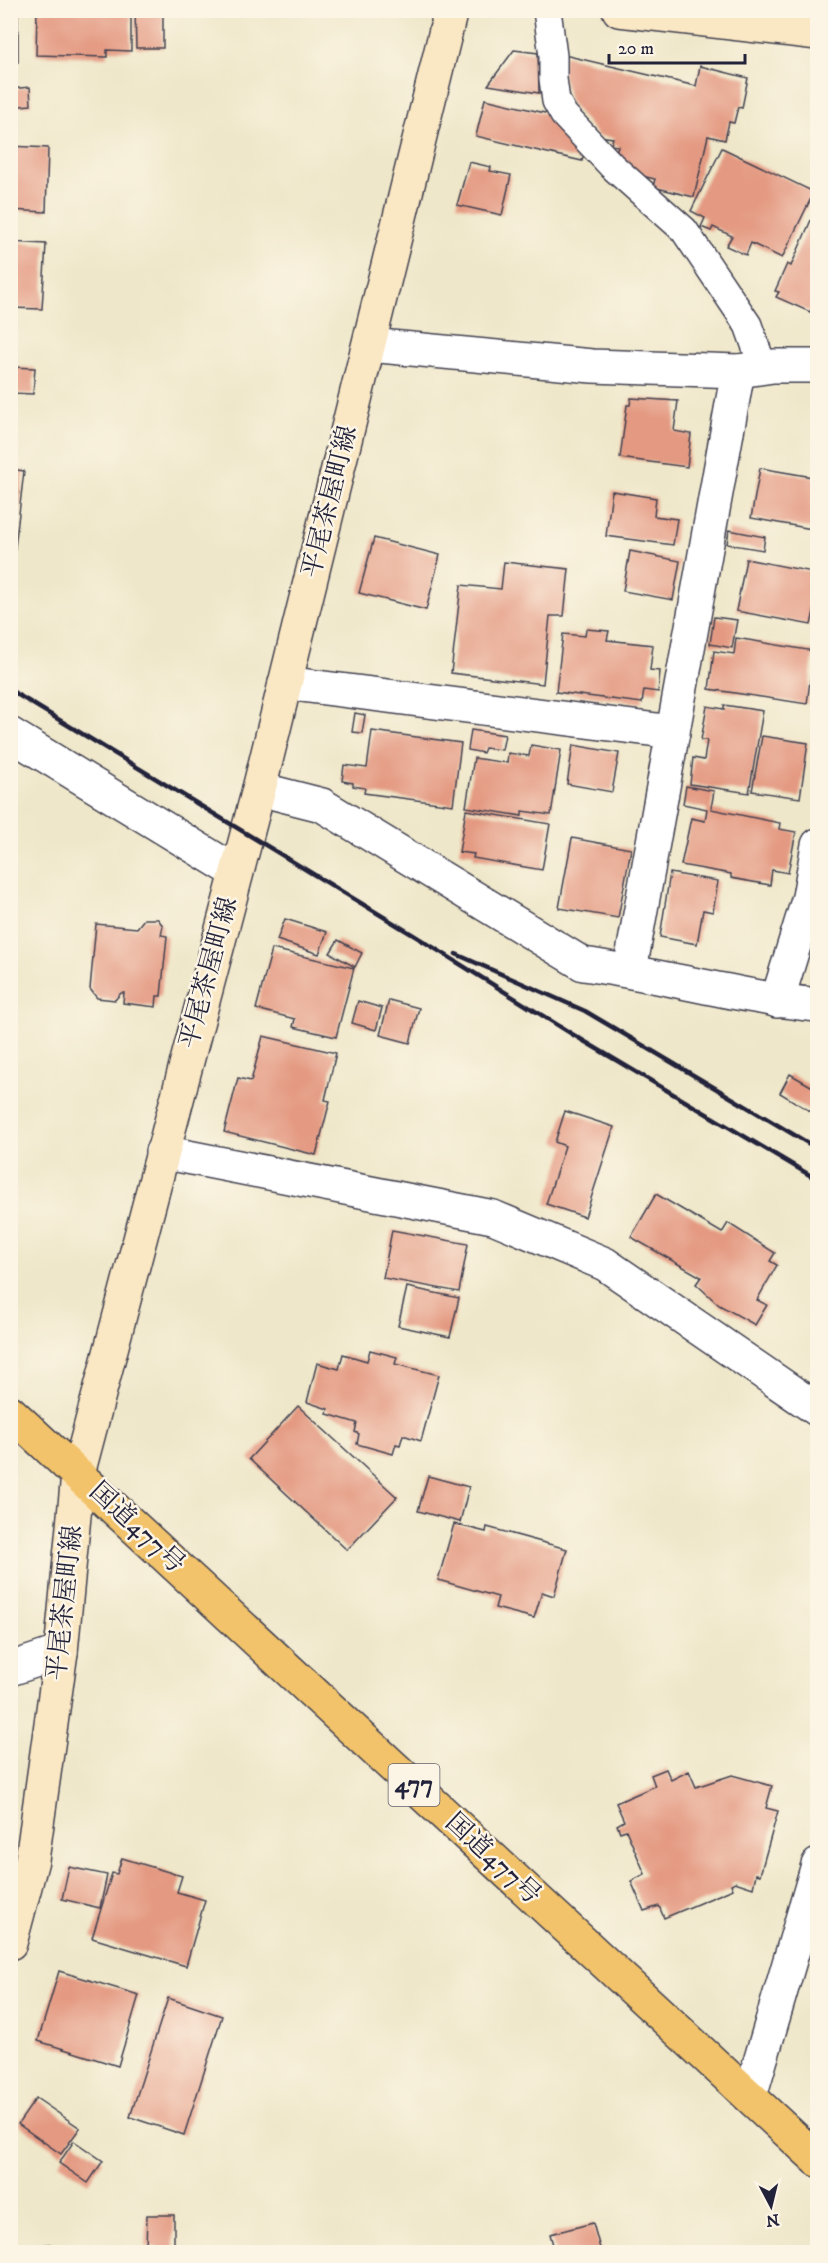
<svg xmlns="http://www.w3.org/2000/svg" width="828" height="2263" viewBox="0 0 828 2263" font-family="'IM FELL DW Pica','Noto Serif JP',serif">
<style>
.building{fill:#e49a82}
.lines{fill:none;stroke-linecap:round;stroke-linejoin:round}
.lane-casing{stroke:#414050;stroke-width:30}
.street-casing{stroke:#414050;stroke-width:36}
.secondary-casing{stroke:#414050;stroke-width:36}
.highway-casing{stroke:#414050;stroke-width:36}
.lane{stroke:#fff;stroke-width:27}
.street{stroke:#fff;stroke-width:33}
.secondary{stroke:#fae7c3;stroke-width:33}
.highway{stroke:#f2c36a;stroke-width:33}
.rail{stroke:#22223b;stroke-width:4.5}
.labels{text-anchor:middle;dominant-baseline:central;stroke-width:5;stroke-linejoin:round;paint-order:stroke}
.shield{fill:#fcf5e5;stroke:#63616e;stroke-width:1.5}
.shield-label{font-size:24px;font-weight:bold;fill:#22223b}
.street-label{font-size:26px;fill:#22223b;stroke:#fcf5e5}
</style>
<rect width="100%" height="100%" fill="#fcf5e5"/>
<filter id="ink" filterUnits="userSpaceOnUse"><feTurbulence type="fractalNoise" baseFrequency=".0167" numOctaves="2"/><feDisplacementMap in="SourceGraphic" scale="12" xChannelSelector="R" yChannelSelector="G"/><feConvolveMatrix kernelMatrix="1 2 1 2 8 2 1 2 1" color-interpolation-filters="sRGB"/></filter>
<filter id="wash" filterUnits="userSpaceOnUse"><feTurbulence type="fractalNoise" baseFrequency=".008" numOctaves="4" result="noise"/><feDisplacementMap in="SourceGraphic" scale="24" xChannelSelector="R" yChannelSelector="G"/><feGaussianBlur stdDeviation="1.35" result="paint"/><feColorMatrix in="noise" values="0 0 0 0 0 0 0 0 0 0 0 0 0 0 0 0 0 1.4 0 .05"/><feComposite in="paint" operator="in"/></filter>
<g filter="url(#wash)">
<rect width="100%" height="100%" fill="#efe7c9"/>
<g id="blocks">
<g class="building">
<path d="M37 10H131V51L107 50V57L36 55Z"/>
<path d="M135 10H163V48H136Z"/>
<rect x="10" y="12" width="8" height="50"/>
<path d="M514 50 538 53 539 93 488 85Z"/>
<path d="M564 55 696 86 700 66 748 78 742 108 738 107 734 123 729 122 725 140 708 136 694 197 653 187 655 179 634 174 615 156 618 146 611 145 613 138 598 136 569 101 562 71Z"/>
<path d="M30 87 31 105 10 107V89Z"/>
<path d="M485 99 549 114 584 153 582 161 476 136Z"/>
<path d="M10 146 48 148 46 212 10 210Z"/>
<path d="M722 148 814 192 782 258 751 243 746 255 726 246 732 236 713 227 711 231 701 227 705 218 691 211Z"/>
<path d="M469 162 491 167 490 171 511 175 502 215 457 205Z"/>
<path d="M818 204V295L810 312 776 297 779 292 775 291 787 264 791 266Z"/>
<path d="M10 242 46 244 42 309 10 308Z"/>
<path d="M10 367 35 368 33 394 10 393Z"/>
<path d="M631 398 678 401 674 431 691 434 687 467 620 458 627 405H630Z"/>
<path d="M760 468 818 478V530L751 518Z"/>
<path d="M10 469 24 471 14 556H10Z"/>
<path d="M612 491 656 498 654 516 677 519 673 545 606 536Z"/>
<path d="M729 530 765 537 763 550 727 544Z"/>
<path d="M374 538 440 555 426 610 359 593Z"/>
<path d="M630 551 680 561 673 600 623 591Z"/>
<path d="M746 559 818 573V611H814L811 625 736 611Z"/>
<path d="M504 562 569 569 564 616H550L543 684 451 673 461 585 501 589Z"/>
<path d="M714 617 737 620 732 648 710 644Z"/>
<path d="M586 629 609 631 607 640 653 645 650 670 660 671 658 692 644 690 642 703 556 692 563 634 585 636Z"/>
<path d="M736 638 814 651 807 704 709 689 714 651 734 654Z"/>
<path d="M724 705 763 711 749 793 690 784 693 758 704 760 707 740H701L707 706 724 709Z"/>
<path d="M355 713 365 715 362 733 352 732Z"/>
<path d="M471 730 505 735 502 750 485 748 483 753 468 750Z"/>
<path d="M372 731 461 743 453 805 364 793 365 788 353 786V783L342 781 344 765 367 768Z"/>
<path d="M762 736 808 743 800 798 752 791Z"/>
<path d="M531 745 561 750 551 815 522 811V816L466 807 474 758 507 763 508 753 529 756Z"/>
<path d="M573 745 619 753 612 792 567 784Z"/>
<path d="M686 786 714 791 711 809 780 823 779 829 796 832 788 873 772 870 770 885 731 878V874L681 865 691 818 705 821 707 809 683 804Z"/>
<path d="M466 810 550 824 542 870 473 858 474 854 459 852Z"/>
<path d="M572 838 631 849 618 918 559 908Z"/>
<path d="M670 873 718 881 713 912 703 910 697 944 660 937Z"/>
<path d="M144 919H158L163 926 161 935 167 936 161 996H157L156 1007 123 1003 124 993H121L115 1000 97 998 90 989 96 924 137 928Z"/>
<path d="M285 919 327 932 319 954 277 940Z"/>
<path d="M338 940 362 953 355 967 330 953Z"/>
<path d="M272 949 354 968 336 1037 293 1027 295 1019 256 1009Z"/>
<path d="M389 1000 419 1008 410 1043 380 1035Z"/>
<path d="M358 1001 382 1008 376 1030 352 1023Z"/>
<path d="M263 1036 336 1053 325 1100 330 1101 316 1155 224 1132 238 1078 251 1081Z"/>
<path d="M790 1074 818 1090V1116L780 1093Z"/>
<path d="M565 1111 614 1127 585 1217 546 1204 565 1146 555 1142Z"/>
<path d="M656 1194 722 1233 728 1223 775 1253 770 1261 777 1265 757 1300 767 1305 755 1325 719 1305 696 1284 701 1277 631 1237Z"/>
<path d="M392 1230 468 1244 459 1292 383 1278Z"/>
<path d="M407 1287 459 1298 450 1337 398 1326Z"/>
<path d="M370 1350 397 1357 395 1364 439 1375 421 1441 403 1435 400 1445 396 1444 393 1454 357 1444 359 1434 355 1432 357 1423 327 1414 328 1409 307 1402 317 1363 339 1369 343 1354 367 1361Z"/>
<path d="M298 1406 397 1497 347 1550 249 1459Z"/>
<path d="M428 1476 469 1487 460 1522 418 1511Z"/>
<path d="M454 1524 486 1532 487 1527 567 1549 554 1596 542 1592 534 1618 495 1608 498 1597 438 1580Z"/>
<path d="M666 1769 671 1780 689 1771 696 1787 732 1775 772 1786 766 1808 778 1811 760 1875 756 1874 753 1888 735 1882 731 1884 733 1889 664 1918 659 1906 644 1911 631 1881 645 1874 626 1830 620 1832 617 1825 624 1821 616 1803 655 1786 651 1775Z"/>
<path d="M122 1858 182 1876 177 1892 205 1900 186 1966 92 1938 112 1873 117 1874Z"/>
<path d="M69 1867 107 1875 100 1908 62 1899Z"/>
<path d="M59 1971 139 1995 118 2066 38 2041Z"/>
<path d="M168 1998 222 2016 184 2135 130 2117Z"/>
<path d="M36 2098 80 2128 61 2154 18 2124Z"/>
<path d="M74 2141 103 2161 88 2183 59 2163Z"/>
<path d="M147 2215H174V2248L146 2247Z"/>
<path d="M593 2223 601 2252H555L550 2234Z"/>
<path d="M50 2244 70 2252H10V2248Z"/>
<path d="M756 2249 785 2250V2252H752Z"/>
</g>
</g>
</g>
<g filter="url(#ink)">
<use href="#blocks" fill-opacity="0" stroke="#414050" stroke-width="1.5"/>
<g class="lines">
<defs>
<path id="lane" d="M547 10 553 56V79L556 101 564 115 612 166 684 230 748 325 763 367"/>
<g id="street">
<path d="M369 345 592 366 738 371 773 366H818"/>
<path d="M285 683 673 732"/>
<path d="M10 734 236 872"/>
<path d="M259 789 322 805 583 964C662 975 738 997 818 1005"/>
<path d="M630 970 738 371"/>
<path d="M777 1001 809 897 818 845"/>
<path d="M162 1152 493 1217 605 1264 818 1410"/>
<path d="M10 1669 61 1652"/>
<path d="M750 2096 818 1865"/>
</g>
<g id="secondary">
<path d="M619 10 818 33"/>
<path d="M10 1943 32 1860 61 1652 78 1474 259 789 451 10"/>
</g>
<path id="highway" d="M10 1412 818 2160"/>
</defs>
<use href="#lane" class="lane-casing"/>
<use href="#street" class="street-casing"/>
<use href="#secondary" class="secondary-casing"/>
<use href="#highway" class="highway-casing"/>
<use href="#lane" class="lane"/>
<use href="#street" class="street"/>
<use href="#secondary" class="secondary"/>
<use href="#highway" class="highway"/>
<g class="rail">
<path d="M10 690 415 936 572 1034 818 1180"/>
<path d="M456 954 585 1011 818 1149"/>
</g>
</g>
</g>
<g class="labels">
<rect class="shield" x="388.5" y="1764" width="51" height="42" rx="4.5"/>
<g class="shield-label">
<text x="414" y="1785">477</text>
</g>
<g class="street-label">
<text transform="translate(330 502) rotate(-76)">平尾茶屋町線</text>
<text transform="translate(209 973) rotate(-75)">平尾茶屋町線</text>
<text transform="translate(137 1528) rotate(43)">国道477号</text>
<text transform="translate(65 1603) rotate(-84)">平尾茶屋町線</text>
<text transform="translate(493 1859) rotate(43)">国道477号</text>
</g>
</g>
<rect width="828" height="2263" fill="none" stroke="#fcf5e5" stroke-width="36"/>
<g transform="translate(771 2206) rotate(173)" stroke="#fcf5e5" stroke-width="4.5" paint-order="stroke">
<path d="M0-4.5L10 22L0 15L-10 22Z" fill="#22223b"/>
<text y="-9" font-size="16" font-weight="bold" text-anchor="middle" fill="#22223b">N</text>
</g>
<path d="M609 54v9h136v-9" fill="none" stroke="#22223b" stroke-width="3"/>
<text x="618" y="54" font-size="18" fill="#22223b" stroke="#fcf5e5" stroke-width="4.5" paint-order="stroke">20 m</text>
</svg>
